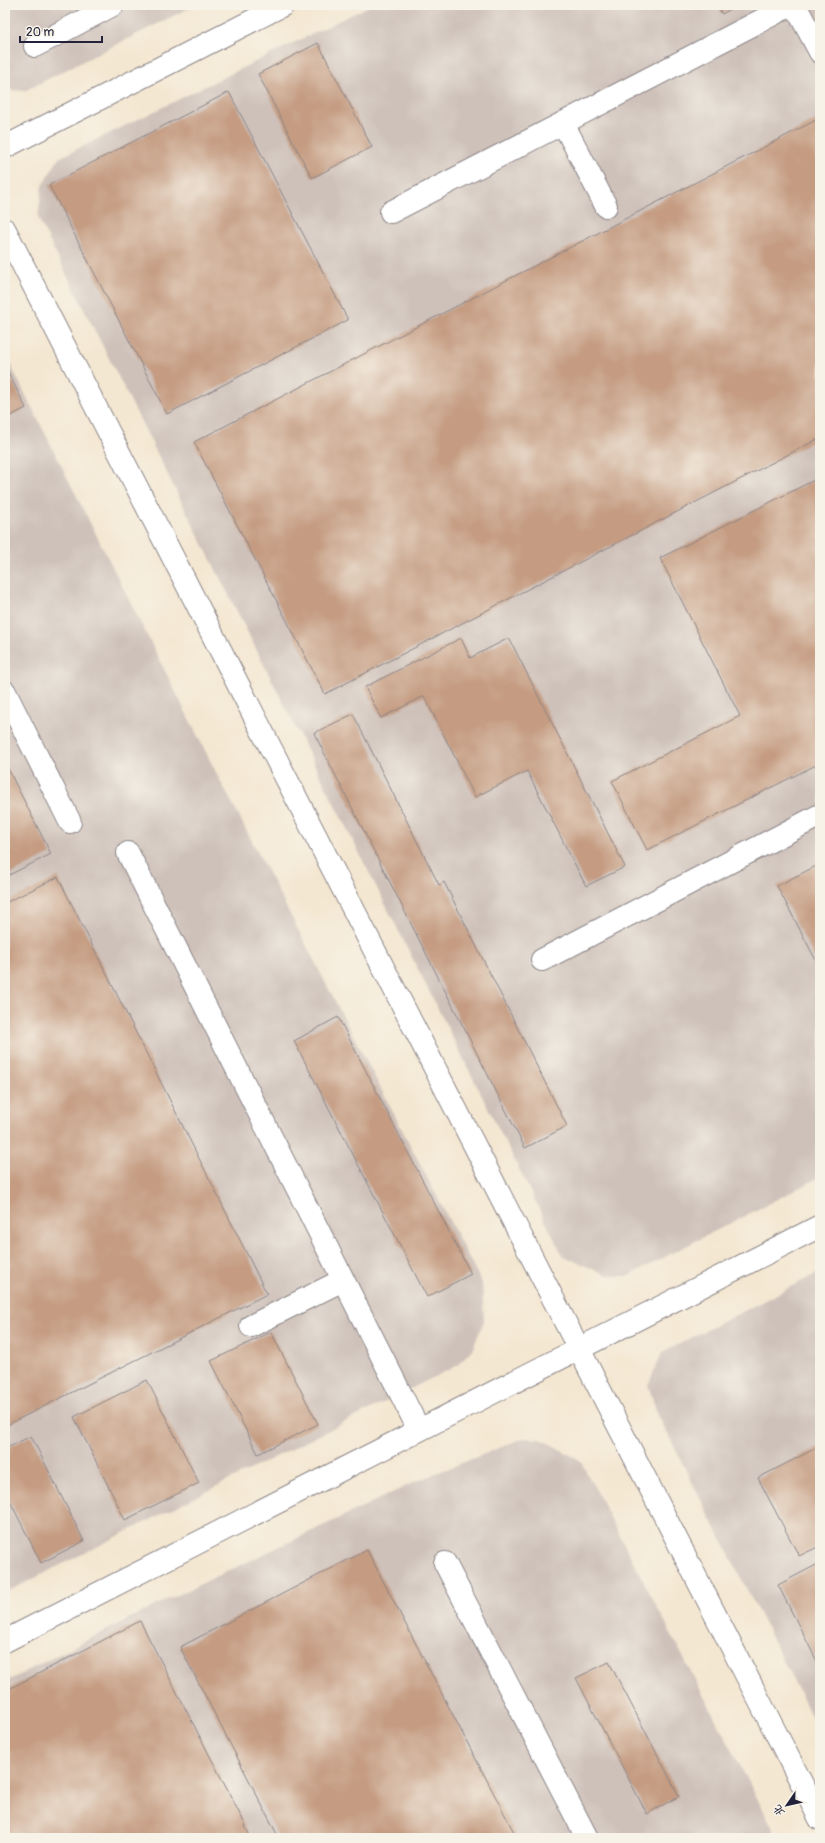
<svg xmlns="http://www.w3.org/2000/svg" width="825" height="1843" viewBox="0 0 825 1843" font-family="Pangolin,'LXGW WenKai TC',sans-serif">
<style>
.industrial{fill:#cec1ba}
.building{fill:#c59c82}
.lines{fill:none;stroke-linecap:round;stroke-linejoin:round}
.minor-casing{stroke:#8b8486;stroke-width:24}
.minor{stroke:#fff;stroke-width:22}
</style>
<rect width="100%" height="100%" fill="#f7f3e8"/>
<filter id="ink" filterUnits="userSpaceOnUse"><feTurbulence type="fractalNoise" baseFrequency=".025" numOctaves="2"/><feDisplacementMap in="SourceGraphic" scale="8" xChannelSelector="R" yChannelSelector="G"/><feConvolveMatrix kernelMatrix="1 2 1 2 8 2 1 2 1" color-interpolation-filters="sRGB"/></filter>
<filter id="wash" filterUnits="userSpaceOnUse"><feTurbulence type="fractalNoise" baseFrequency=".012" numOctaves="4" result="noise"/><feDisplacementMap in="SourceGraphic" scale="16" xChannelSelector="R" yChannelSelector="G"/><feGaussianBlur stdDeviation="0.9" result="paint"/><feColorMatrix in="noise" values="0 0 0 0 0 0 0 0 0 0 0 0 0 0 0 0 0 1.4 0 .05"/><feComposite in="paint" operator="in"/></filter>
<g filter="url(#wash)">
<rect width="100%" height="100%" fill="#f4e7d1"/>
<g class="industrial">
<path d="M5 5H195L24 91 5 90Z"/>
<path d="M371 5H820V1177L628 1276 607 1275 563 1256 38 218 42 186 59 158Z"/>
<path d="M5 354 221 782 482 1283 484 1321 473 1348 458 1365 5 1593Z"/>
<path d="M820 1272V1733L657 1413 648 1385 662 1353Z"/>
<path d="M524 1438 541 1439 580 1460 778 1838H5V1682L142 1612 417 1481Z"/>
</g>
<g id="blocks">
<g class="building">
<path d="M717 5H738L722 14Z"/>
<path d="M318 43 372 147 312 178 258 74Z"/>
<path d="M229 92 348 320 167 414 49 185Z"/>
<path d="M820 118V438L325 694 194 442Z"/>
<path d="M5 366 26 408 5 419Z"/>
<path d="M820 477V763L647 850 612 781 740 716 660 558Z"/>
<path d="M461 638 470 658 509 638 625 867 586 886 527 771 475 797 424 696 381 718 365 687Z"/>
<path d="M353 714 439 885 444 882 567 1126 525 1148 314 733Z"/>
<path d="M5 763 51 854 5 877Z"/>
<path d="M820 864V968L777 886Z"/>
<path d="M58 877 267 1294 5 1426V903Z"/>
<path d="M338 1017 471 1274 427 1297 294 1041Z"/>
<path d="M271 1332 318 1424 258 1454 211 1361Z"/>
<path d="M147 1380 199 1483 125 1520 74 1417Z"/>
<path d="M31 1436 84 1541 41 1563 5 1491V1449Z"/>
<path d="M820 1446V1546L799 1556 758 1478Z"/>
<path d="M367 1550 517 1838H279L180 1647Z"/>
<path d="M820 1563V1667L778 1585Z"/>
<path d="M140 1621 246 1826H245L251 1838H5V1691Z"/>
<path d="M609 1662 679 1796 647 1814 576 1678Z"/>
</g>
</g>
</g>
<g filter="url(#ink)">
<use href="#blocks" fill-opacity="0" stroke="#8b8486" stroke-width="1"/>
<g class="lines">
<defs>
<g id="minor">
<path d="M795 5 820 52"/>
<path d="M35 46 113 5"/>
<path d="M563 123 606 206"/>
<path d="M5 147 283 5"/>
<path d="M391 212 791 5"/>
<path d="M5 230 820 1819"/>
<path d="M5 692 70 822"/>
<path d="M128 853 419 1430"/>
<path d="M542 960 820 815"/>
<path d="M251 1326 343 1280"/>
<path d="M445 1563 587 1838"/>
<path d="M5 1641 820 1226"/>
</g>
</defs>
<use href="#minor" class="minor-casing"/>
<use href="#minor" class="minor"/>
</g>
</g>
<rect width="825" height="1843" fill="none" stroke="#f7f3e8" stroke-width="20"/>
<g transform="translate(787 1805) rotate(236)" stroke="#f7f3e8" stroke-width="3" paint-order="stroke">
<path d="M0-3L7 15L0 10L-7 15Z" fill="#22223b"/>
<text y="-6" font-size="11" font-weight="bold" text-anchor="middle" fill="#22223b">北</text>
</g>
<path d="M20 36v6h82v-6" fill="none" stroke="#22223b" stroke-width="2"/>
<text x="26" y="36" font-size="12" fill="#22223b" stroke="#f7f3e8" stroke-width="3" paint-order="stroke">20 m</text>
</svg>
